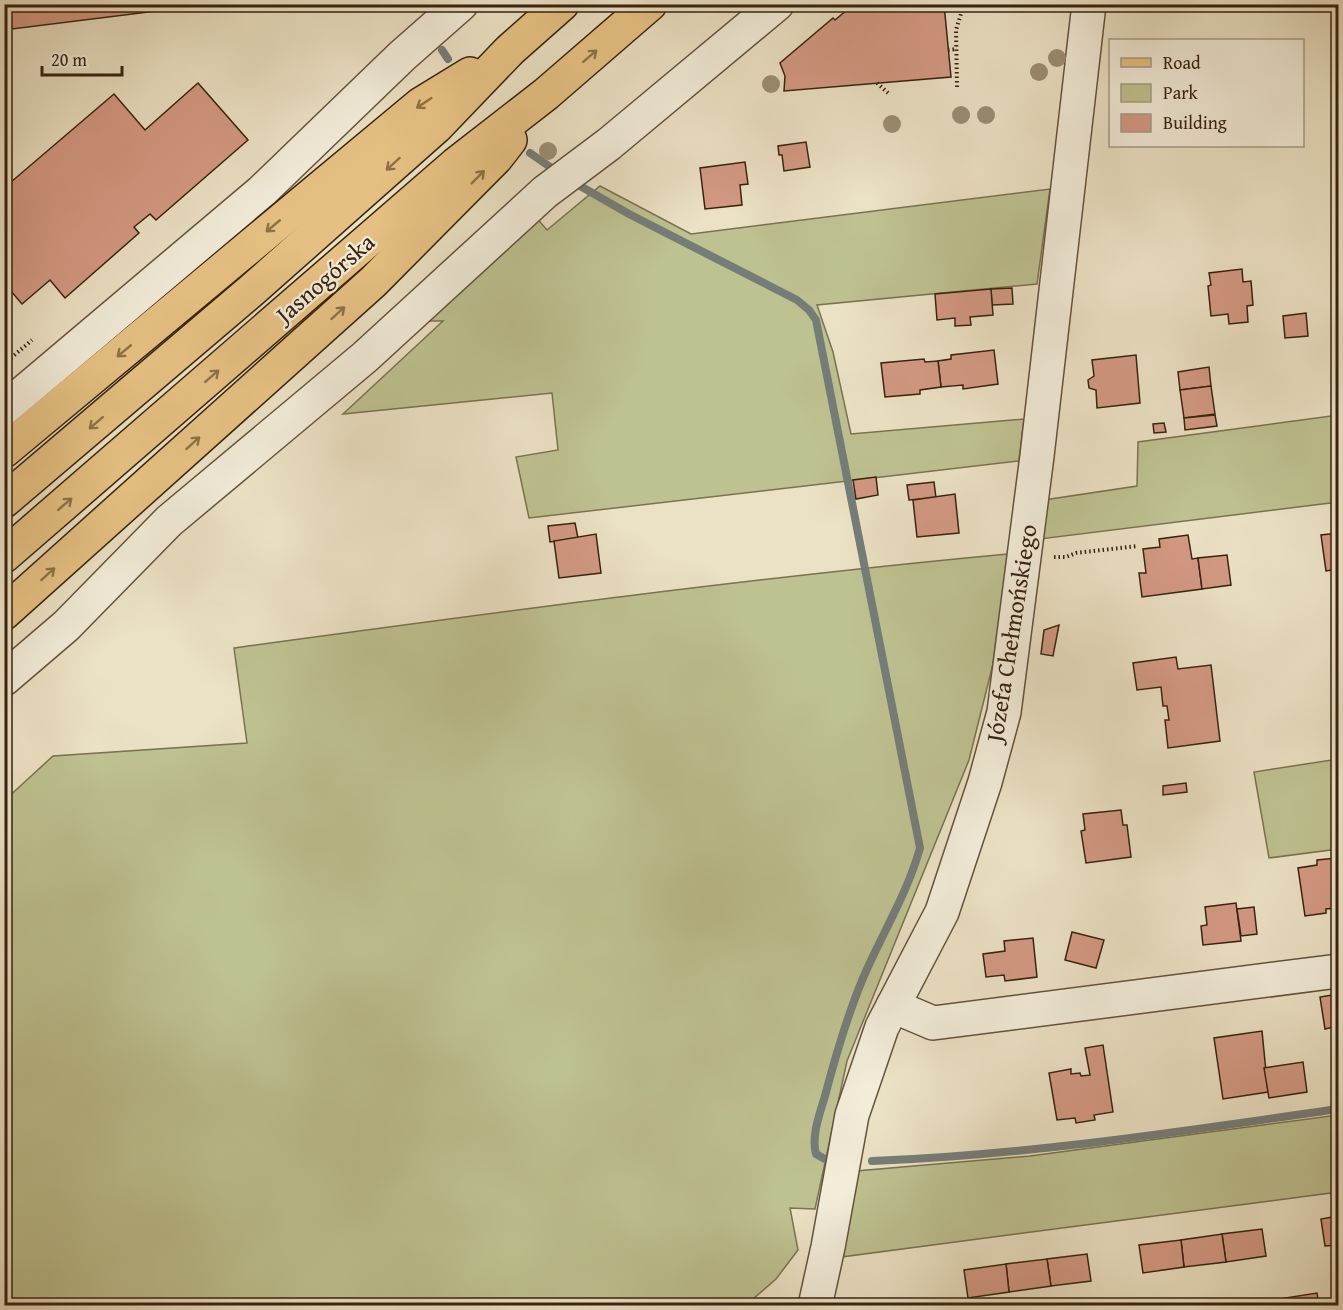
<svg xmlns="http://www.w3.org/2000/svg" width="1343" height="1310" viewBox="0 0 1343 1310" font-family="'Gentium Book Plus',serif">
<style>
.green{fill:#bec190;stroke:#7a7250;stroke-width:1.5}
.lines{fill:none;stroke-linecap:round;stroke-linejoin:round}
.stream{stroke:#757d79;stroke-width:8}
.building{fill:#d39983;stroke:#36220f;stroke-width:1.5}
.minor-casing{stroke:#63523c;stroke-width:36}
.major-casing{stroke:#36220f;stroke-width:36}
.path{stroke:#36220f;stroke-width:4;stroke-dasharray:1.5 3;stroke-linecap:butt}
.minor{stroke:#f2ecd9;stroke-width:33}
.major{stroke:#e6c082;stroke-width:33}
.tree{fill:#9a8e72}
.oneway{stroke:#8e7148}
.labels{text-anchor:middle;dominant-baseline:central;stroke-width:4.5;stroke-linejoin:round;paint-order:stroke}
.street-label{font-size:24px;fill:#36220f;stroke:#f2ecd9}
</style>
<rect width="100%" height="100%" fill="#ebe1c4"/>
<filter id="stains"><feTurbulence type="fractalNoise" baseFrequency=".00333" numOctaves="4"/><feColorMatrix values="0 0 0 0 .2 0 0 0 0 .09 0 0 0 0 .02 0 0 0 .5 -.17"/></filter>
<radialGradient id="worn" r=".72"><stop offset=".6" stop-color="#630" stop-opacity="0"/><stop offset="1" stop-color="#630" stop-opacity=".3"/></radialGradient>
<g class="green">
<path d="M600 186 691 234 1050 189 1037 284 817 305 833 352 851 434 1024 419 1019 461 529 518 516 457 558 450 552 393 343 414 443 321H421L535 216 547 230Z"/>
<path d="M1338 415V502L1040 539 1044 500 1137 486 1138 442Z"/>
<path d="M1008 554 993 664 969 760 847 1061 815 1209 790 1208 798 1250 776 1279 746 1305 5 1306V800L53 756 247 743 234 648C492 613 749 578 1008 554Z"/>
<path d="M1338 759V849L1269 858 1254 772Z"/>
<path d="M1338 1115V1192L841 1257 856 1171 1030 1156Z"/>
</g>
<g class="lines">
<g class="stream">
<path d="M442 50 448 59"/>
<path d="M530 153 556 171"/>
<path d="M575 183 629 214 797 300 809 310 816 320 920 848C908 891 885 929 867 969 849 1009 836 1054 825 1096 820 1113 811 1136 816 1154L830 1162"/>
<path d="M872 1161C1028 1155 1184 1131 1338 1109"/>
</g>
</g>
<g class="building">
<path d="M4 4H213L4 30Z"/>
<path d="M247 4H287L265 10Z"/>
<path d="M850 4H944L951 77 784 91 785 76 780 63 833 18 835 20 848 9 847 8Z"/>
<path d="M198 83 248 140 156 220 150 214 134 227 139 233 65 298 50 280 22 304 4 283V188L114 94 145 130Z"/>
<path d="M806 142 810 167 784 171 782 155H779L778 146Z"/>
<path d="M745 162 748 184 740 185 742 205 705 209 700 168Z"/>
<path d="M1242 269 1243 282 1251 281 1253 305 1247 306 1248 322 1229 324 1228 314 1211 316 1208 286 1211 285 1209 273Z"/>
<path d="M1012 288 1013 304 992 305 991 289Z"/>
<path d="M991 289 993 315 970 317 971 325 955 326V318L937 320 935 294Z"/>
<path d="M1306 313 1308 336 1285 338 1283 316Z"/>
<path d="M994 350 998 384 963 389V385L941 387 938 361 951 359V355Z"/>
<path d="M1136 355 1140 403 1097 408 1096 390 1089 388 1088 380 1094 376 1092 360Z"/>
<path d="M924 359 925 362 938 361 941 387 920 390V394L885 397 881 363Z"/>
<path d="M1209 367 1211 386 1180 390 1178 372Z"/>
<path d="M1211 386 1215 414 1184 418 1180 390Z"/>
<path d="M1215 415 1217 426 1185 430 1184 418Z"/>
<path d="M1164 423 1166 432 1154 433 1153 424Z"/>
<path d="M876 477 878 495 856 499 853 480Z"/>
<path d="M934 482 936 498 909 500 907 485Z"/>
<path d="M955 494 959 533 917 537 913 500Z"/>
<path d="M575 523 578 538 550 542 548 526Z"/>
<path d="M1338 533V569L1326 571 1321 535Z"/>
<path d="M596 534 601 573 559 578 554 541Z"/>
<path d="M1188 535 1192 559 1198 558 1202 589 1142 597 1139 573H1146L1143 549 1160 547 1159 539Z"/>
<path d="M1227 555 1231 585 1202 589 1198 558Z"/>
<path d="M1059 625 1053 656 1041 654 1044 630Z"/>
<path d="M1176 657 1178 669 1211 665 1220 741 1168 748 1165 720H1169L1167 706H1163L1161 687 1137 690 1133 663Z"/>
<path d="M1186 783 1187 792 1163 795V786Z"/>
<path d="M1121 810 1123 825H1127L1131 857 1086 863 1081 831 1085 830 1083 814Z"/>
<path d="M1337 858 1338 863V905H1336V908L1326 909V913L1305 916 1298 868 1317 865V860Z"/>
<path d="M1236 903 1241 941 1203 945 1201 926 1207 925 1205 907Z"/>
<path d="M1254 907 1257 934 1241 936 1237 909Z"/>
<path d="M1072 932 1104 940 1096 968 1065 960Z"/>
<path d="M1033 938 1037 977 1005 981 1004 975 986 977 983 954 1005 951 1004 941Z"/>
<path d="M1338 994V1026L1325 1029 1320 997Z"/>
<path d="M1262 1031 1268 1092 1223 1099 1214 1038Z"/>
<path d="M1103 1045 1113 1112 1094 1115 1095 1120 1076 1123 1075 1118 1057 1120 1049 1073 1071 1069V1074L1080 1073 1081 1076 1090 1075 1085 1048Z"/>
<path d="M1303 1062 1307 1092 1269 1098 1264 1068Z"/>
<path d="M1338 1216V1245L1325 1246 1321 1219Z"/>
<path d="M1262 1229 1266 1256 1226 1262 1222 1234Z"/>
<path d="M1222 1234 1226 1262 1184 1267 1181 1240Z"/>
<path d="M1181 1240 1184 1267 1143 1273 1139 1245Z"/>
<path d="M1087 1254 1091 1281 1051 1286 1047 1259Z"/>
<path d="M1047 1259 1051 1286 1009 1292 1006 1264Z"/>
<path d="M1006 1264 1009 1292 968 1298 964 1270Z"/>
<path d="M1317 1293 1319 1306H1273L1272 1300Z"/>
<path d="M1272 1300 1273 1306 1227 1305Z"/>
</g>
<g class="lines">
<defs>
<g id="minor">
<path d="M4 409 262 191 402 56 461 4"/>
<path d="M4 679 66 626 169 521 365 357 545 192 609 144 777 4"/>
<path d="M893 1006 933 1023 1338 971"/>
<path d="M815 1306 828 1247 852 1115 882 1027 942 912 985 782 1004 712 1037 456 1089 4"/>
</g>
<g id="major">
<path d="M4 451 421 104 470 74"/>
<path d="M4 501 252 290 436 127 510 50 562 4"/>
<path d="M4 556 456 164 546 94 650 4"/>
<path d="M4 613 373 282 496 158 510 140"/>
</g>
</defs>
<use href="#minor" class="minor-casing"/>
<use href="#major" class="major-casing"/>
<g class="path">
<path d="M948 50 957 49"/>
<path d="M877 83 888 93"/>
<path d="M957 87 956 30 964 4"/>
<path d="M4 364 32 340"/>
<path d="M1054 557H1066L1076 553 1138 546"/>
</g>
<use href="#minor" class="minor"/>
<use href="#major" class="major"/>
</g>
<g class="tree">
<circle cx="1057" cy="58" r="9"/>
<circle cx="1039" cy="72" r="9"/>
<circle cx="771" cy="84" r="9"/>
<circle cx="961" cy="115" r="9"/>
<circle cx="986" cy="115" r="9"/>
<circle cx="892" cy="124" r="9"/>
<circle cx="548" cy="151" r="9"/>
</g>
<defs><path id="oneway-shaft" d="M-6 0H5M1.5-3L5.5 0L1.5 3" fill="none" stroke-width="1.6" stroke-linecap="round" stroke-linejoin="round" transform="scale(1.5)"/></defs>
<g class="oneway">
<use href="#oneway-shaft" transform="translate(590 56) rotate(-41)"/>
<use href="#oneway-shaft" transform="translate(424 103) rotate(146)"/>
<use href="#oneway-shaft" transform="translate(393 164) rotate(138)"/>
<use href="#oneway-shaft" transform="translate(478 177) rotate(-45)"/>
<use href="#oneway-shaft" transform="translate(273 226) rotate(140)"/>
<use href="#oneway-shaft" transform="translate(338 313) rotate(-42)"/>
<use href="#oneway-shaft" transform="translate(124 351) rotate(140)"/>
<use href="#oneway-shaft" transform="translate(212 376) rotate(-41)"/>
<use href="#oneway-shaft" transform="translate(96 423) rotate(139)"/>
<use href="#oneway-shaft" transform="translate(193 443) rotate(-42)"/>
<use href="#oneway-shaft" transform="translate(65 504) rotate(-41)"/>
<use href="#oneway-shaft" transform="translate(48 574) rotate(-42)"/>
</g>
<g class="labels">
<g class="street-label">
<text transform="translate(325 278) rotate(-41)">Jasnogórska</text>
<text transform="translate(1011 633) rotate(-81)">Józefa Chełmońskiego</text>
</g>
</g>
<rect width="1343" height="1310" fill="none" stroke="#ebe1c4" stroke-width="24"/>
<rect x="6" y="6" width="1331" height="1298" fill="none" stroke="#36220f" stroke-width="3"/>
<rect x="12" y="12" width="1319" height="1286" fill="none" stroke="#36220f" stroke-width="1.5"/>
<rect x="1109" y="39" width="195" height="108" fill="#f2ecd9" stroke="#a79b88" stroke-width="1.5"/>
<rect x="1121" y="58" width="30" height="9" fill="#e6c082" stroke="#a79b88" stroke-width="1.5"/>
<text x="1163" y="69" font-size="18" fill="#36220f">Road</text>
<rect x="1121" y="84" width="30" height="18" fill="#bec190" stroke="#a79b88" stroke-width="1.5"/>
<text x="1163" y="99" font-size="18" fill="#36220f">Park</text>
<rect x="1121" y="114" width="30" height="18" fill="#d39983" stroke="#a79b88" stroke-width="1.5"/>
<text x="1163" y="129" font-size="18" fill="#36220f">Building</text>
<path d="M42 66v9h80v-9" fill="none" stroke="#36220f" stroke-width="3"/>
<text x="51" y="66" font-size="18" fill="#36220f" stroke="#f2ecd9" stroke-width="4.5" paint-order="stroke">20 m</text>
<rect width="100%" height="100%" filter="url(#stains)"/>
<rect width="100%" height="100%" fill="url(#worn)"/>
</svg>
